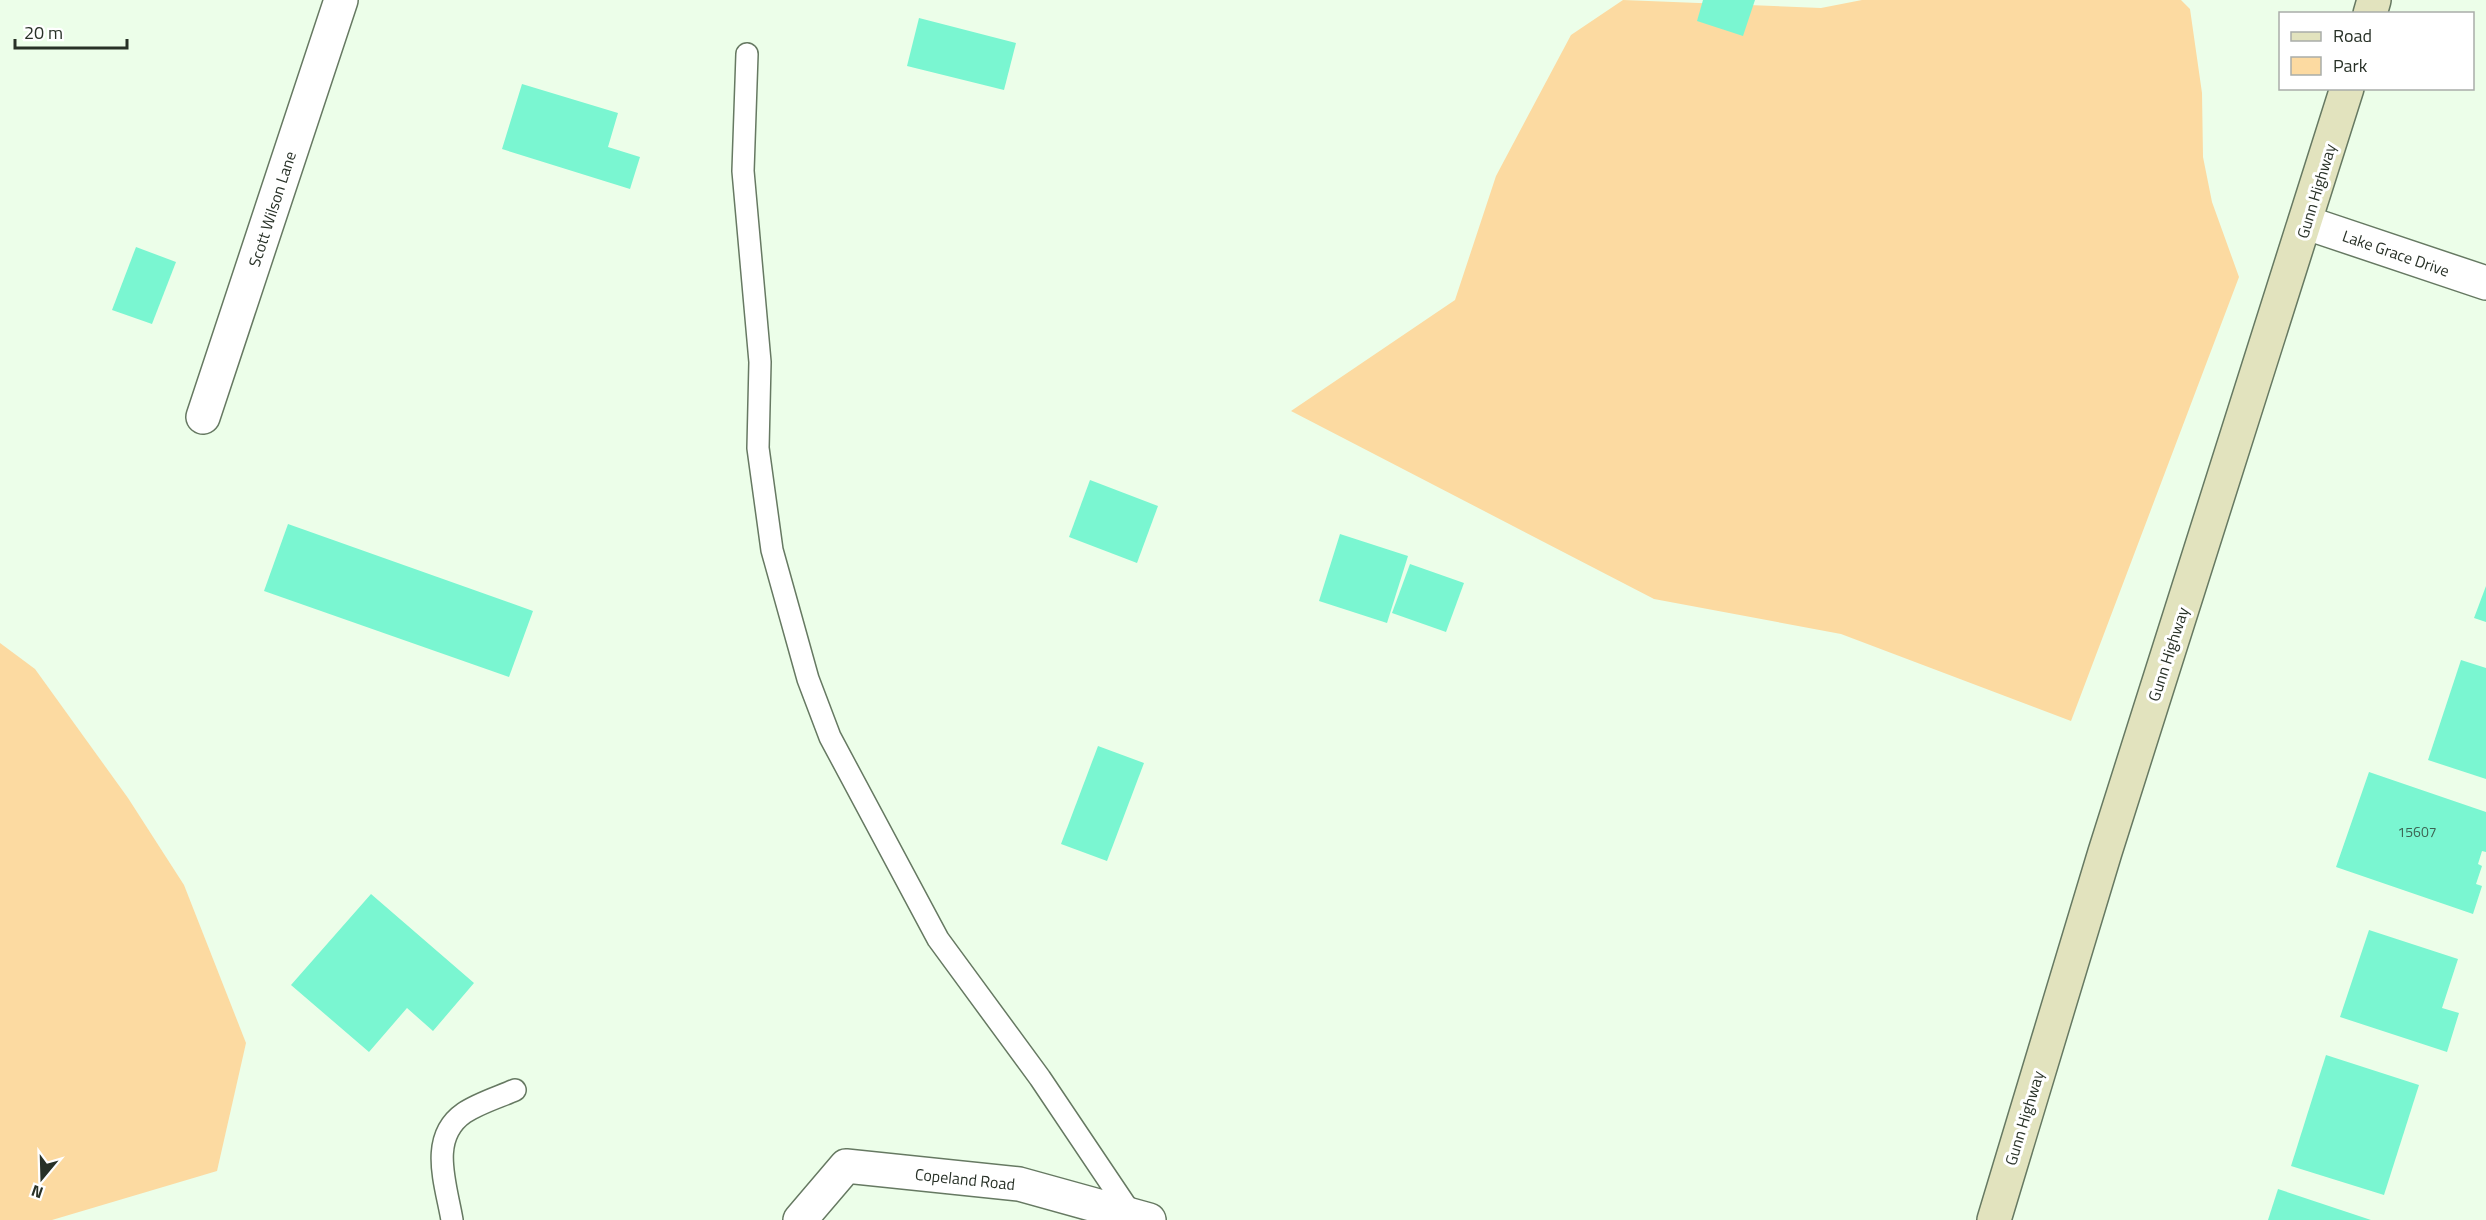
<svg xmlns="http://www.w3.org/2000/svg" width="2486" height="1220" viewBox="0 0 2486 1220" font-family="'Titillium Web',sans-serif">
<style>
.green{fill:#fcdaa1}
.building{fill:#7af6d1}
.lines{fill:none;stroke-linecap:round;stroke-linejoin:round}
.service-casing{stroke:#667962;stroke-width:24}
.minor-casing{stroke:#667962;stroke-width:36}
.secondary-casing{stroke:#667962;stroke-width:36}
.service{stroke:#fff;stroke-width:21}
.minor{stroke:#fff;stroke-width:33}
.secondary{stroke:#e2e3be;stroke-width:33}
.labels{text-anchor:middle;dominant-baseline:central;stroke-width:6;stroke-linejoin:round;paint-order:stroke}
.number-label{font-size:14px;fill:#3c6252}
.street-label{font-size:16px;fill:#283127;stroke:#fff}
</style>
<rect width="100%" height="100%" fill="#ecfee9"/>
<g class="green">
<path d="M1623 0 1821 8 1862 0H2181L2190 9 2202 93 2203 157 2212 202 2239 277 2071 721 1841 634 1654 599 1291 411 1455 300 1496 176 1571 35Z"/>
<path d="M0 643 35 669 128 798 184 885 246 1043 217 1171 52 1220H0Z"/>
</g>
<g class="building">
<path d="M1703 0H1755L1743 36 1697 21Z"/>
<path d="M919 18 1016 43 1004 90 907 66Z"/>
<path d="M522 84 618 113 608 147 640 157 630 189 502 149Z"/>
<path d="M136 247 176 262 152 324 112 310Z"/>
<path d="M1090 480 1158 506 1137 563 1069 537Z"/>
<path d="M288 524 533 611 509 677 264 591Z"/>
<path d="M1340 534 1408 556 1387 623 1319 601Z"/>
<path d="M1410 564 1464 583 1446 632 1392 613Z"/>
<path d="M2486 586V622L2474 618Z"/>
<path d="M2461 660 2486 668V779L2428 760Z"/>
<path d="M1098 746 1144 763 1107 861 1061 844Z"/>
<path d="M2369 772 2486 812V852L2482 851 2478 864 2482 866 2476 884 2482 886 2473 914 2336 867Z"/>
<path d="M371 894 474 983 433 1031 407 1008 369 1052 291 985Z"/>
<path d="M2369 930 2458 959 2442 1008 2459 1013 2447 1052 2340 1017Z"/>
<path d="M2326 1055 2419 1085 2384 1195 2291 1166Z"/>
<path d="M2278 1189 2371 1220H2268Z"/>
</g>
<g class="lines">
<defs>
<g id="service">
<path d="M747 54 743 171 760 362 758 448 772 550 808 679 830 737 938 939 1040 1078 1132 1215"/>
<path d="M452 1220C446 1184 428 1138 464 1113 479 1103 499 1097 515 1090"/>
</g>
<g id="minor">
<path d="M2307 223 2486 283"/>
<path d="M203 417 341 0"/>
<path d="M800 1220 846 1166 1019 1184 1149 1220"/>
</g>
<g id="secondary">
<path d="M2370 14 2374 0"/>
<path d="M1994 1220 2105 852 2347 88"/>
</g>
</defs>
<use href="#service" class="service-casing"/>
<use href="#minor" class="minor-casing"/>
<use href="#secondary" class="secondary-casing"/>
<use href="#service" class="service"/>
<use href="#minor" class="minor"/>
<use href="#secondary" class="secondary"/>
</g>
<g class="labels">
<g class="number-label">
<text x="2417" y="831">15607</text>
</g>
<g class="street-label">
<text transform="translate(2316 191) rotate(-73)">Gunn Highway</text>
<text transform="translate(272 209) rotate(-72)">Scott Wilson Lane</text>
<text transform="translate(2396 253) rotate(19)">Lake Grace Drive</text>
<text transform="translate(2168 654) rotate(-72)">Gunn Highway</text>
<text transform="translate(2024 1118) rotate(-73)">Gunn Highway</text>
<text transform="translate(965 1179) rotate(6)">Copeland Road</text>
</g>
</g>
<rect x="2279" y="12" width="195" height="78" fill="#ffffff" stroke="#a9ada9" stroke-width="1.5"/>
<rect x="2291" y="32" width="30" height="9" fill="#e2e3be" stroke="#a9ada9" stroke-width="1.5"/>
<text x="2333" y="42" font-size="18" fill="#283127">Road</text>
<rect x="2291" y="57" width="30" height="18" fill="#fcdaa1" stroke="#a9ada9" stroke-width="1.5"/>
<text x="2333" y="72" font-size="18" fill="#283127">Park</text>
<g transform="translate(42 1178) rotate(199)" stroke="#ffffff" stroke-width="4.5" paint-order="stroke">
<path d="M0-4.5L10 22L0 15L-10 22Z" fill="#283127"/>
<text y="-9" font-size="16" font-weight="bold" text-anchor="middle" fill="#283127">N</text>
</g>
<path d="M15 39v9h112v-9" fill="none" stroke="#283127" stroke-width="3"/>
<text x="24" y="39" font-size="18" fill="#283127" stroke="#ffffff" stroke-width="4.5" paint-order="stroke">20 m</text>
</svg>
